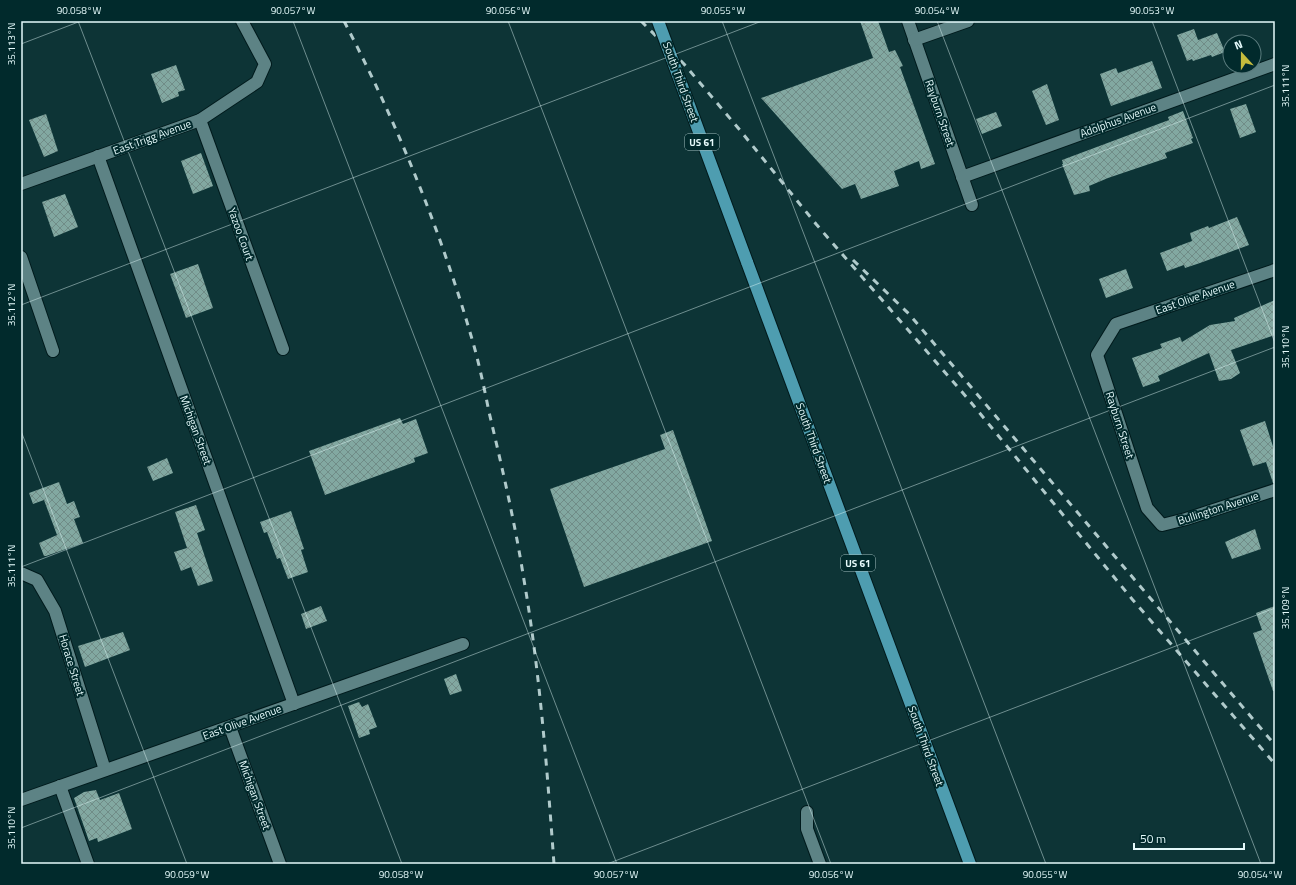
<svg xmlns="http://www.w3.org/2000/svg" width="1296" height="885" viewBox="0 0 1296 885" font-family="'Titillium Web',sans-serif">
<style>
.building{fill:url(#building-cross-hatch)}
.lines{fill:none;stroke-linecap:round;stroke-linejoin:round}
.minor-casing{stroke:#001a1c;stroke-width:14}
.major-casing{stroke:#001a1c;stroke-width:14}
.minor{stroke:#5d8385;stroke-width:12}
.major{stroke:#4e9db0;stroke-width:12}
.rail{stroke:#b0cacb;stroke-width:3;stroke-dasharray:7 7;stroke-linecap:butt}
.major-bridge-casing{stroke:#001a1c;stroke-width:14;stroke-linecap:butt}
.major-bridge{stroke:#4e9db0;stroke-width:12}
.ticks{fill:none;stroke:#e5fafb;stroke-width:1;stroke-opacity:0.45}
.labels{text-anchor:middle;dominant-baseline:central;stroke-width:4;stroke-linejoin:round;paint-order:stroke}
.shield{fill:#012a2c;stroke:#a1bcbd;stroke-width:1}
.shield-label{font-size:10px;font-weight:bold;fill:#e5fafb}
.street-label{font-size:11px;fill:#e5fafb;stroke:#012a2c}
.neatline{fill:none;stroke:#e5fafb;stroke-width:1.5}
.ticks-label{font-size:10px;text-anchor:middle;fill:#e5fafb}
</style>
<defs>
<pattern id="building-cross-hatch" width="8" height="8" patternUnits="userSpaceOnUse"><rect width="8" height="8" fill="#82a8a1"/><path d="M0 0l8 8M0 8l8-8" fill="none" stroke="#708c87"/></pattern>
</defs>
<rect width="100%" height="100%" fill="#0d3436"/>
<g class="building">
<path d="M860 21H878L889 52 895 50 903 66 900 67 935 164 921 169 919 161 894 171 899 186 861 199 855 184 842 189 761 98 873 58Z"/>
<path d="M1194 29 1198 40 1217 33 1225 52 1212 57 1211 55 1193 61 1192 59 1187 61 1177 35Z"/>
<path d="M1152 61 1162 88 1111 106 1100 74 1116 68 1118 73Z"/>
<path d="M176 65 185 90 178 92 179 96 162 103 151 74Z"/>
<path d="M1047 84 1059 120 1046 125 1032 91Z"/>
<path d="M1246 104 1256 132 1240 138 1230 109Z"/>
<path d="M1183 111 1193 138 1191 139 1193 143 1165 153 1167 158 1108 178 1089 186 1090 191 1074 195 1062 164H1063L1062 160 1169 120 1168 117Z"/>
<path d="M996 112 1002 126 982 134 976 119Z"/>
<path d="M46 114 58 151 44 157 29 120Z"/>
<path d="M201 153 213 186 193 194 181 161Z"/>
<path d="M65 194 78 227 54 237 42 202Z"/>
<path d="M1237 217 1249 245 1200 263 1185 268 1184 265 1167 271 1160 253 1192 241 1190 233 1208 226 1209 228Z"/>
<path d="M198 264 213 308 186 318 170 274Z"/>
<path d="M1126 269 1133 288 1106 298 1099 279Z"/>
<path d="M1275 300V335L1231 350 1240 373 1231 379 1219 381 1209 353 1158 376 1160 381 1143 387 1132 358 1162 348 1160 344 1180 337 1182 342 1210 325 1235 321 1234 318Z"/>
<path d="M400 418 403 424 416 419 428 453 414 458 415 462 325 495 309 451Z"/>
<path d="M1265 421 1275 453V483H1273L1266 462 1253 466 1240 430Z"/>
<path d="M673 430 712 541 584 587 550 489 665 449 660 435Z"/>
<path d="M167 458 173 473 153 481 147 467Z"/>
<path d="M59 482 67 504 74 501 80 517 74 519 83 543 46 556H44L39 543 57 535 44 500 33 504 29 493Z"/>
<path d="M196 505 205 530 197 533 213 581 198 586 191 567 181 571 174 552 187 548 175 512Z"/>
<path d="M291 511 304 549 301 550 308 572 288 579 280 558 277 559 267 532 264 533 260 522Z"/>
<path d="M1255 529 1261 549 1232 559 1225 542Z"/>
<path d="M321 606 327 621 306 629 301 614Z"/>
<path d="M1275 606V691H1273L1253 633 1262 630 1256 613Z"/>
<path d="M123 632 130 650 85 667 78 646Z"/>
<path d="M456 674 462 691 450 695 444 679Z"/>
<path d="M359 702 362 707 368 704 377 727 369 730 370 734 359 738 348 706Z"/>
<path d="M96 790 100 800 119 793 132 829 98 842 97 838 89 841 74 798 84 792Z"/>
</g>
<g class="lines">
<defs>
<g id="minor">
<path d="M908 21 972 205"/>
<path d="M914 40 968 21"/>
<path d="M200 120 283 349"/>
<path d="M98 156 294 704"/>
<path d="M962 177 1275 64"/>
<path d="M21 184 200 120 257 82 265 64 242 21"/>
<path d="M21 257 53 351"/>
<path d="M1275 270 1116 324 1097 355 1147 508 1162 525 1186 519 1275 490"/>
<path d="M21 573 37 580 55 611 105 770"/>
<path d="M230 727 280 864"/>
<path d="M60 786 88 864"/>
<path d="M21 800 463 644"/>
<path d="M807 812V829L820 864"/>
</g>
<path id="major" d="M747 262 970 864"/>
</defs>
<use href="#minor" class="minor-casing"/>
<use href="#major" class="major-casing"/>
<use href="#minor" class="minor"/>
<use href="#major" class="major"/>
<g class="rail">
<path d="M344 21C397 123 440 229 472 339 479 363 484 387 489 412 502 467 515 523 524 580 540 673 547 769 554 864"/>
<path d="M641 21 684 64 739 129 816 224 969 400 1132 599 1275 764"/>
<path d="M853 260 909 314 1275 745"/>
</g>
<defs>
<path id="major-bridge" d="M658 21 747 262"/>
</defs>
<use href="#major-bridge" class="major-bridge-casing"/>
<use href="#major-bridge" class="major-bridge"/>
</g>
<path class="ticks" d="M78 21 402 864M293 21 617 864M508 21 831 864M722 21 1046 864M937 21 1261 864M1152 21 1275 343M21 44 81 21M21 305 762 21M21 431 187 864M21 567 1275 85M21 828 1275 347M607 864 1275 608"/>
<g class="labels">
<g class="shield">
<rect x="685" y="134" width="34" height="16" rx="3"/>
<rect x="841" y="555" width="34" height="16" rx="3"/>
</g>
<g class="shield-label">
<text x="702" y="142">US 61</text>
<text x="858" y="563">US 61</text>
</g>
<g class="street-label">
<text transform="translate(681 82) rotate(70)">South Third Street</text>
<text transform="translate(940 113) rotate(71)">Rayburn Street</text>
<text transform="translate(1118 120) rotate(-20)">Adolphus Avenue</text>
<text transform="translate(152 137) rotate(-20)">East Trigg Avenue</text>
<text transform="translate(241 234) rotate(70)">Yazoo Court</text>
<text transform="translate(1195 297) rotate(-19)">East Olive Avenue</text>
<text transform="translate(1120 425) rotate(72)">Rayburn Street</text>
<text transform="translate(196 430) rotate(70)">Michigan Street</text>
<text transform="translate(814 443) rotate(70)">South Third Street</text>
<text transform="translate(1218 508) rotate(-18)">Bullington Avenue</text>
<text transform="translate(72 665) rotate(73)">Horace Street</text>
<text transform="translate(242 722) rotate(-20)">East Olive Avenue</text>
<text transform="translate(926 746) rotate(70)">South Third Street</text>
<text transform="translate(255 795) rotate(70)">Michigan Street</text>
</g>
</g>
<rect width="1296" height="885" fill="none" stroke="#012a2c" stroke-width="44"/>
<g transform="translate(1242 54) rotate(339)"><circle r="19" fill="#012a2c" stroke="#5c7d7f"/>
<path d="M0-3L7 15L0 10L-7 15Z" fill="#c5bc3d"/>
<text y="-6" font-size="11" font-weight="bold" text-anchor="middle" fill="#e5fafb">N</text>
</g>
<path d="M1134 843v6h110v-6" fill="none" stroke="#e5fafb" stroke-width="2"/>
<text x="1140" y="843" font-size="12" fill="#e5fafb" stroke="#012a2c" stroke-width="3" paint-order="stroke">50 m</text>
<rect x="22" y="22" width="1252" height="841" class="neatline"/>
<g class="ticks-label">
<text x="79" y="14">90.058°W</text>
<text x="293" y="14">90.057°W</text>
<text x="508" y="14">90.056°W</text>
<text x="723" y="14">90.055°W</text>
<text x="937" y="14">90.054°W</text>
<text x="1152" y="14">90.053°W</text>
<text transform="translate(11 44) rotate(-90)" y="4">35.113°N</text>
<text transform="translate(1285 86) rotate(-90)" y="4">35.111°N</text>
<text transform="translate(11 305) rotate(-90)" y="4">35.112°N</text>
<text transform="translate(1285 347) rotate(-90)" y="4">35.110°N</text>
<text transform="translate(11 566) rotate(-90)" y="4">35.111°N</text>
<text transform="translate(1285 608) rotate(-90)" y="4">35.109°N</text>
<text transform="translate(11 828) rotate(-90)" y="4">35.110°N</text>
<text x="187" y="878">90.059°W</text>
<text x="401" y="878">90.058°W</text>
<text x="616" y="878">90.057°W</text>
<text x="831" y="878">90.056°W</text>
<text x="1045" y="878">90.055°W</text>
<text x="1260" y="878">90.054°W</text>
</g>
</svg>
